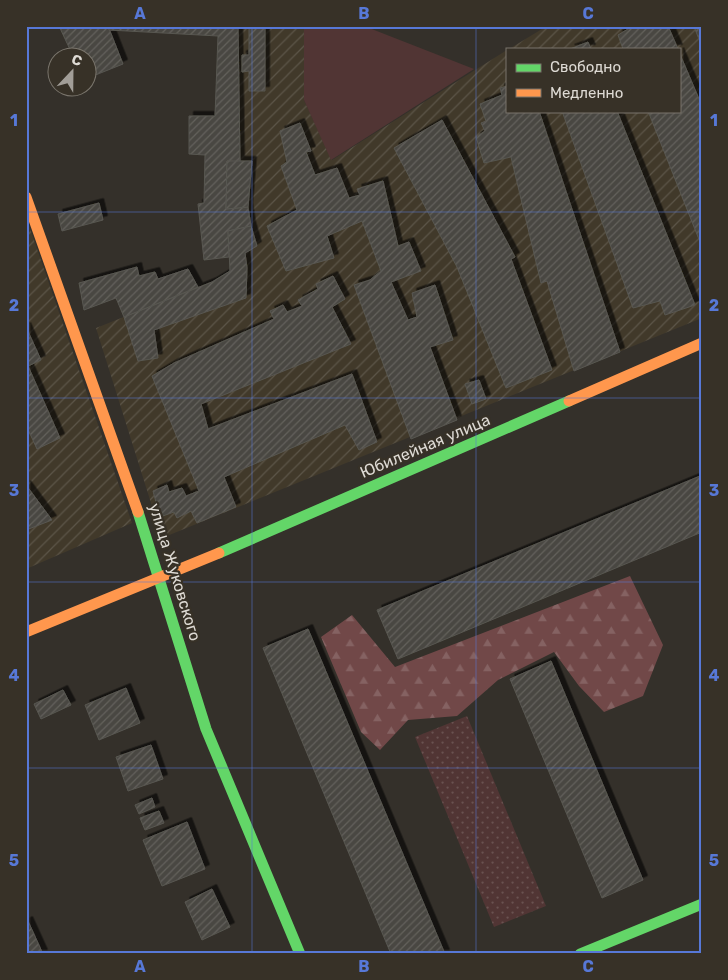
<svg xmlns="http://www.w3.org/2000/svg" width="728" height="980" viewBox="0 0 728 980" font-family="Rubik,sans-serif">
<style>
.industrial{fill:url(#industrial-furrows)}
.grass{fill:#513534}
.forest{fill:url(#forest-firs)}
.park{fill:url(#park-dots)}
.building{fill:url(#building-hatch);stroke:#585751;filter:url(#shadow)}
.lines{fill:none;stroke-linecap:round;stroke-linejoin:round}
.fast{stroke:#63d668;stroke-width:11}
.slow{stroke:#ff974d;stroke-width:11}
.grid{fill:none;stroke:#5778d7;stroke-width:1;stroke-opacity:0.55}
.labels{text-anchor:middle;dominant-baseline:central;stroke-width:4.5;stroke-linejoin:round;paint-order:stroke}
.street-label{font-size:16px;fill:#dedad4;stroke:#373127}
.neatline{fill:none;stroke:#5778d7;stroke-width:2}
.grid-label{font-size:16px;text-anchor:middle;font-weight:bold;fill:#5778d7}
</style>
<defs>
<pattern id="industrial-furrows" width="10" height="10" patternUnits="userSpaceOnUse" patternTransform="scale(1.25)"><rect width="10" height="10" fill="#41392a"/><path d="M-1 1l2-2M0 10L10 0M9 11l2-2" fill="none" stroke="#5c5548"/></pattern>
<pattern id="forest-firs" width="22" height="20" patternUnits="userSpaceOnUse" patternTransform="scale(1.25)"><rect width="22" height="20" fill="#714848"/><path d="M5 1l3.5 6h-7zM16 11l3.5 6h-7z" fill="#856262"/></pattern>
<pattern id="park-dots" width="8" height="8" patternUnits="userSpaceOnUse" patternTransform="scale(1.25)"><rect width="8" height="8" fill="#513534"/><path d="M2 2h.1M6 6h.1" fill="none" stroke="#6a5250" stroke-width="1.8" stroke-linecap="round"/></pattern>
<pattern id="building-hatch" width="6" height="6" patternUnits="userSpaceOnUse" patternTransform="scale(1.25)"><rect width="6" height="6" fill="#494742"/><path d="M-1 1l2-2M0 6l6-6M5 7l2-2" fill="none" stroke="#63615c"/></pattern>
<filter id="shadow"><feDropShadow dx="4.5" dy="-4.5" stdDeviation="0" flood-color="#0009"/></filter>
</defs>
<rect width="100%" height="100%" fill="#34302a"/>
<g class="industrial">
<path d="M238 26H304V100L332 160 507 50V111H679V49H509L547 26H702V318L162 538 96 328 212 282 230 271 226 209 240 161Z"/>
<path d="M26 217 132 523 26 569Z"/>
</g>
<path class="grass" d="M304 26H364L474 69 331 160 304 100Z"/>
<path class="forest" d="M630 576 663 645 643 696 604 712 579 686 554 652 498 680 457 716 408 720 380 750 361 732 321 637 352 615 395 667Z"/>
<path class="park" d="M467 716 546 906 494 927 415 737Z"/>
<g class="building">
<path d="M59 26H108L123 64 88 78V58H74Z"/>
<path d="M108 26H238L240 162 227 161 226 209 248 207 251 226 228 231 229 257 204 260 198 204 204 203 205 155 189 154V116H215L218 36 109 30Z"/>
<path d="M633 26H668L678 49H623L618 35Z"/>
<path d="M249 27H265V91H249V71L242 72V55H249Z"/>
<path d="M702 27V47L695 29Z"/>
<path d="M588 42 591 49H570Z"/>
<path d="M679 52 702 106V247L648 111H679Z"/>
<path d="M507 86V111H539L620 352 574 371 547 281 541 283 511 157 484 163 476 137 485 131 481 123 486 121 480 104 502 95 500 88Z"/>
<path d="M562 111H617L695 305 665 315 660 301 633 308Z"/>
<path d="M442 120 515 257 511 259 552 370 506 388 457 267 394 148Z"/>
<path d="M300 123 311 151 306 152 315 175 337 168 349 198 360 195 357 189 383 181 398 246 409 242 421 271 391 282 408 320 417 317 412 293 435 285 453 340 430 347 457 420 411 439 354 285 370 280 381 271 362 221 327 236 334 258 286 271 267 226 297 210 281 166 287 162 280 131Z"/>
<path d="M227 161H252L248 207 226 209Z"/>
<path d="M99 203 103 220 62 231 58 214Z"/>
<path d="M251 226 257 246 245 253 247 268 246 298 154 330 158 358 138 361 124 317 212 282 230 271 228 231Z"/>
<path d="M137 267 139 276 155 272 158 279 188 269 198 287 124 317 116 298 84 310 79 283Z"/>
<path d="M333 276 345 299 332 307 351 344 201 404 208 429 352 374 377 442 359 450 345 425 224 477 236 507 197 523 191 511 177 518 174 512 160 517 153 491 167 485 169 492 182 488 186 496 199 491 152 376 174 363 274 319 270 311 283 305 287 312 302 306 298 300 318 289 316 284Z"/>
<path d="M26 327 41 360 26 367Z"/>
<path d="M28 366 60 438 37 449 26 425V367Z"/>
<path d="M479 380 486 399 472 404 465 384Z"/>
<path d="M700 476 702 532 398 659 377 610Z"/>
<path d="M26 485 52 520 26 530Z"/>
<path d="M308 629 327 674 445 954H391L263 648Z"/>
<path d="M551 661 643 880 602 898 510 679Z"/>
<path d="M126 688 140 723 99 740 85 705Z"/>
<path d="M63 690 71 705 41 719 34 704Z"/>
<path d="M151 745 163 779 128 791 116 757Z"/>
<path d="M152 798 155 807 139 814 135 805Z"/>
<path d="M159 811 164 823 145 830 140 818Z"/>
<path d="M187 822 205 869 162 886 143 840Z"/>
<path d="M212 889 230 927 202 940 185 902Z"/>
<path d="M28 921 43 954H26V922Z"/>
</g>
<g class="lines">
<g class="fast">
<path d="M138 512 206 729 300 954"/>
<path d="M219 553 569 401"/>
<path d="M580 954 702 904"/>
</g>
<g class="slow">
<path d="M26 197 138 512"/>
<path d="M569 401 702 343"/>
<path d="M26 632 219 553"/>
</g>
</g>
<path class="grid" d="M252 26V954M476 26V954M26 212H702M26 398H702M26 582H702M26 768H702"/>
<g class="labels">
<g class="street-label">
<text transform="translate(425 446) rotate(-23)">Юбилейная улица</text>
<text transform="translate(175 572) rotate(73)">улица Жуковского</text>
</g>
</g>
<rect width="728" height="980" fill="none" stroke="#373127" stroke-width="55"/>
<rect x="506" y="48" width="175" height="65" fill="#373127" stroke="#7a756c"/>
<rect x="516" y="64" width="25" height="8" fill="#63d668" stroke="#7a756c"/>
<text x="550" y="72" font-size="15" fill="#dedad4">Свободно</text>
<rect x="516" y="89" width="25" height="8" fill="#ff974d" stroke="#7a756c"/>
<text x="550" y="98" font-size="15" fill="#dedad4">Медленно</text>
<g transform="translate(72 72) rotate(22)"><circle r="24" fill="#373127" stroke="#7a756c"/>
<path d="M0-4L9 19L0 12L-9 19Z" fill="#a29e98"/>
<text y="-8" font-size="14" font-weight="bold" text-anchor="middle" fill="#dedad4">С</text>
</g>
<rect x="28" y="28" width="672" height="924" class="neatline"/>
<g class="grid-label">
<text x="140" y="19">A</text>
<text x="364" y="19">B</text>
<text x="588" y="19">C</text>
<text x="14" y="126">1</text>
<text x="714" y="126">1</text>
<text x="14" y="311">2</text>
<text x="714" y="311">2</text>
<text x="14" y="496">3</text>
<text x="714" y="496">3</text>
<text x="14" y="681">4</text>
<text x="714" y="681">4</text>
<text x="14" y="866">5</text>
<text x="714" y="866">5</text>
<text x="140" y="972">A</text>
<text x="364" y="972">B</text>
<text x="588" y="972">C</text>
</g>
</svg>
